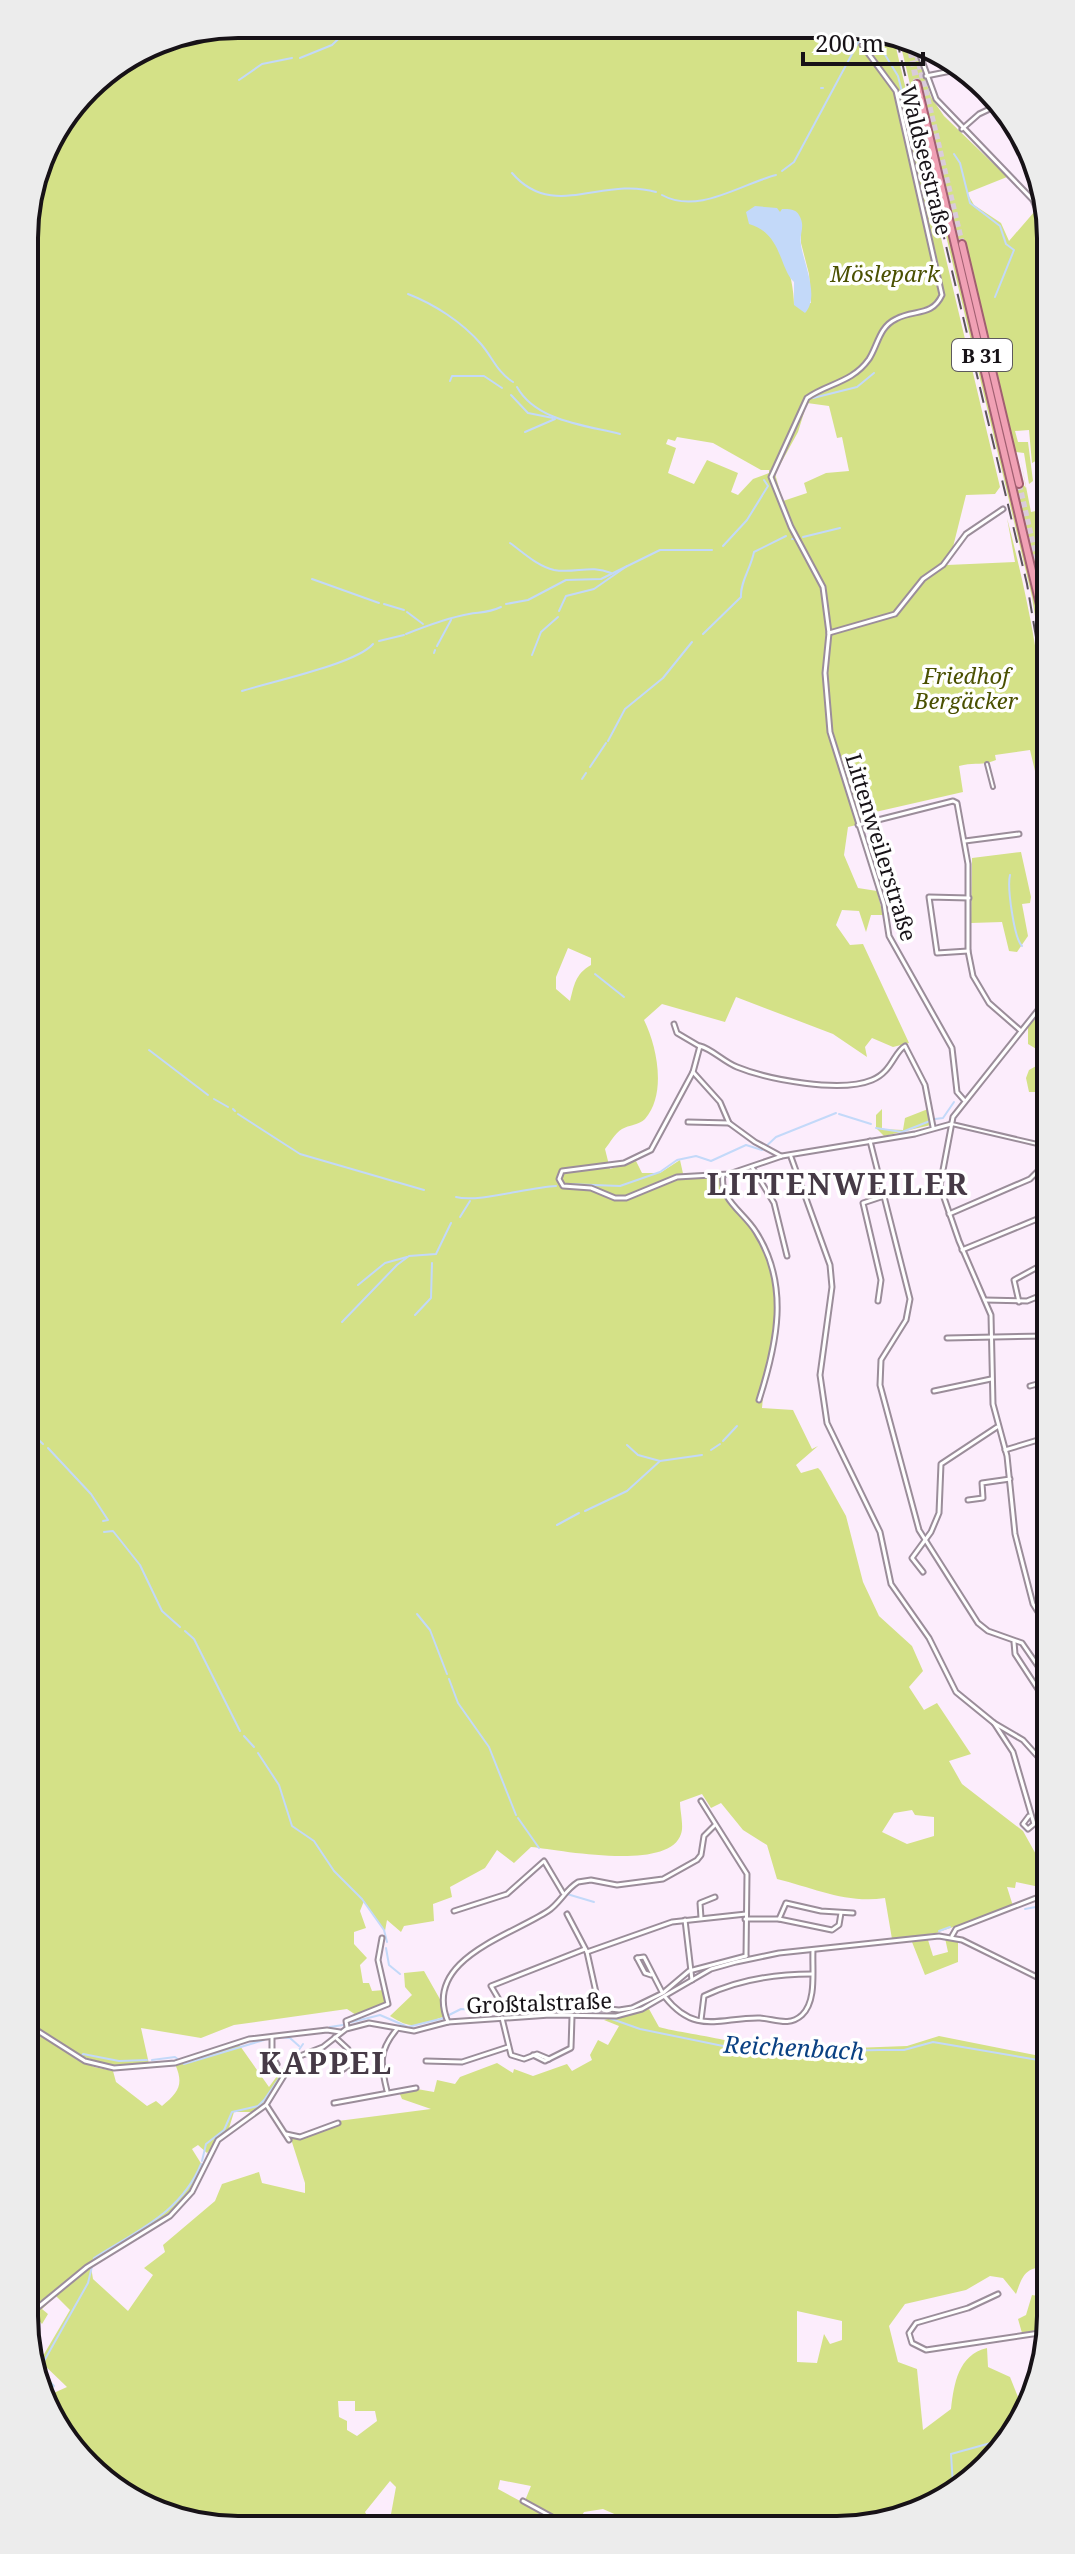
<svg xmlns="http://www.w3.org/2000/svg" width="1075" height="2554" viewBox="0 0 1075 2554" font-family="'Noto Serif',serif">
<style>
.green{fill:#d4e187;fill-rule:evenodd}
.water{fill:#c3d9f9}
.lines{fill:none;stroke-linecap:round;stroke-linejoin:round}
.stream{stroke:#c3d9f9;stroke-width:2}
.trunk-tunnel{stroke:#daccda;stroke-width:6;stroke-dasharray:6 3;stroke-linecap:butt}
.pedestrian-casing{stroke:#9b8d9a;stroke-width:6}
.minor-casing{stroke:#9b8d9a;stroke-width:7}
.trunk-casing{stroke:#a15f71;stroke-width:10}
.pedestrian{stroke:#fff;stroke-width:2}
.minor{stroke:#fff;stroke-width:3}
.trunk{stroke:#f0a0b4;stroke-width:6}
.rail{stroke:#5c545c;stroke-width:2;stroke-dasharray:16 8;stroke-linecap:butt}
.labels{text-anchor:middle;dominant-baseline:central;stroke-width:7;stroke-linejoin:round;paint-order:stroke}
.shield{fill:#fff;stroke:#5d595d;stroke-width:2}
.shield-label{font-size:20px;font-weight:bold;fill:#171217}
.street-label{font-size:22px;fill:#171217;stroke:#fff}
.park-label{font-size:22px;font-style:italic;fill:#4a5001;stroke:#fff}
.water-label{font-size:24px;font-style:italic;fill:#0a4183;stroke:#fff}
.district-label{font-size:30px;font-weight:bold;letter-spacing:2px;fill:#463a46;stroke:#fff}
.rim{fill:none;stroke:#171217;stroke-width:4}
</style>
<rect width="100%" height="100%" fill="#fcedfc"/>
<g class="green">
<path d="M238 24 878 28 893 35 1000 487 995 494 966 495 953 547 943 561 947 565 1015 562 1007 518C1028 599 1045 679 1046 763L1035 771 1030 750 995 755 996 760C982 766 974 762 959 766L963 792 871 813 869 822 848 827 844 855 858 888 877 891 883 915H871L866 932 859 911 842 910 836 925 850 945 863 944 909 1043 893 1047 872 1038 865 1047 867 1057 833 1034 736 997 725 1022 662 1004 644 1020C657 1046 667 1094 645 1119 639 1125 629 1125 622 1129 615 1133 610 1143 605 1149L610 1169 636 1161 642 1173H660L680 1160 684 1178H720C720 1200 740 1211 752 1228 762 1241 768 1259 772 1274 786 1319 765 1367 762 1408L793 1410 812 1449 818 1446 796 1465 801 1473 818 1468 821 1471 846 1516 863 1582 879 1616 912 1646 923 1671 909 1687 924 1710 937 1703 971 1754 949 1761 962 1784 1023 1831 1038 1858 1049 1851V1889L1016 1882 1015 1888 1007 1887 1013 1906 936 1933 892 1939 885 1898C847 1904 814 1888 777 1879L767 1845 743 1830 721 1803 711 1808 702 1794 680 1802C680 1811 684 1826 681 1834 669 1872 560 1850 531 1847L514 1863 497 1850 485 1868 450 1887 452 1897 433 1904 434 1921 404 1926 401 1932 387 1920 385 1931 364 1901 360 1911 366 1928 354 1932V1944L367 1958 360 1965 363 1983H369L372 1991 384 1990 388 2000 384 2006 356 2015 347 2009 234 2025 201 2038 141 2028 149 2064 115 2066 80 2056 79 2059 94 2067 113 2071 116 2082 147 2106 156 2101 162 2106C179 2092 184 2084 175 2064L238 2043 269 2087 286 2064 289 2065 261 2106 253 2112H234L229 2128 207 2153 198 2145 192 2149 202 2165 186 2197 168 2214 87 2266 91 2267 93 2279 128 2311 153 2275 144 2268 165 2252 163 2245 215 2201 222 2184 259 2172 262 2183 305 2193V2183L291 2139 306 2137 338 2121 431 2109 402 2099 399 2092 417 2089 434 2092 437 2080 455 2084 460 2077 497 2063 513 2073 514 2069 533 2076 567 2064 572 2071 592 2060 590 2055 598 2040 608 2045 619 2026 604 2020 649 2009 659 2027C675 2032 736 2040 744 2046L796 2050 797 2055 799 2050 907 2046 939 2036 1050 2058 1048 2267C1026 2267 1023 2274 1016 2294L1003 2278 990 2276 966 2290 905 2304 889 2326 898 2362 917 2369 923 2430 951 2409C954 2384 958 2355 987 2348L988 2367 1010 2377 1018 2397 1033 2400 1012 2435 1004 2433 996 2458 892 2523 637 2524 603 2509 584 2512 577 2524 389 2525 396 2487 390 2481 365 2512 372 2525 197 2526 96 2477 47 2396 67 2387 40 2361 70 2310 56 2296 42 2309 48 2314 42 2324 35 2316 31 2319 24 223 46 143 96 77 156 40ZM776 208 777 212 801 223V243L809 274 811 303 794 305C794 288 788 257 776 243 768 233 757 225 748 215L750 210ZM807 403 829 406 837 438 842 437 849 471 826 473 804 483 807 493 783 501 775 474 798 432ZM677 437 713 443 761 470H769V473L753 479 738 495 731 492 738 473 707 460 694 484 668 473 676 448 666 444 668 439 675 441ZM568 948 591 958V965C575 974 574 986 570 1001L556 989V977ZM912 1810 915 1815 934 1817V1836L907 1844 882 1832 894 1813ZM797 2311 842 2321V2340L830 2344 824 2334 817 2363 797 2362ZM338 2401H355V2411H375L377 2421 357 2436 347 2430V2421L339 2417ZM500 2480 531 2486 524 2503 498 2489Z"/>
<path d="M899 38 914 46 931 97 944 116 1007 177 967 193 974 205 1001 223 1009 241 1035 211 1044 233V369L1041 370 1044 376 1045 456 1032 463 1029 430 1015 431 1018 442H1028L1033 481 1029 484 1024 453 1015 452 995 364 959 245 1016 484 1022 483 1026 488 1020 456 1031 512 1045 509V615L921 84H914L1039 607 1045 641V680L1032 597Z"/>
<path d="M1021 852 1031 897 1030 903 1022 904 1028 936 1017 952 1009 951 1002 922 971 923 972 858Z"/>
<path d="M1043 1012 1046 1013 1047 1041H1041L1038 1050 1028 1044V1026Z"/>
<path d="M1038 1065 1047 1068V1092H1029L1026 1078 1029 1070Z"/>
<path d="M882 1109V1129L903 1130 905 1118 928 1109 931 1125 884 1136 876 1128V1115Z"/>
<path d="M945 1938 958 1941V1962L925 1975 912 1942 928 1940 933 1956 948 1952Z"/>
<path d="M424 1971 441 2001 443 2017C419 2025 413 2031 390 2016L412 1995 405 1987 404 1973Z"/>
<path d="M1032 2295 1044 2297 1043 2325 1037 2330 1022 2333 1018 2319 1026 2315Z"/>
</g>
<path class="water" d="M755 206 777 208 780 212 782 209C789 209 796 209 799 215 806 227 799 232 801 245 804 264 820 297 805 313L794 305V282C779 268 782 233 749 224L746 212Z"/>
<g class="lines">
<g class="stream">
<path d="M876 40 898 76 910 123"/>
<path d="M300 58 332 45 351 27"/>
<path d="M239 80 262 64 292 58"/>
<path d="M821 88H823"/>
<path d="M954 154 960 163 970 203 1000 226 1006 244 1014 250 995 297"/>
<path d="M782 171 794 162 859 41"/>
<path d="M512 173C553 221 602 176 656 192"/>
<path d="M662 195C698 215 741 184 776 175"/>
<path d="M408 294C434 304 462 322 481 344 493 358 497 372 513 382"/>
<path d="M450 381 452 376H484L502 388"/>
<path d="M517 387C536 421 584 425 620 434"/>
<path d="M511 395 528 413 553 418"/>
<path d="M813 398 857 387 874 373"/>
<path d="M525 432 555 419"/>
<path d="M803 537 840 528"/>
<path d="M792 539H794"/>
<path d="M510 543C524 553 537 566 554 570 575 574 591 564 611 573"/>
<path d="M723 546 747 520 768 486 764 480"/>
<path d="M312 579 379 603"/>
<path d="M384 604 404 610"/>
<path d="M506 604 528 600 566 580 601 579 660 550H712"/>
<path d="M559 611 566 596 594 589 627 566"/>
<path d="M407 612 423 624"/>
<path d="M406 634C426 626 447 618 469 614 481 612 488 613 501 607"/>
<path d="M703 634 741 597C740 582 751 568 754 552L786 536"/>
<path d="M379 641 404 635"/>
<path d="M437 646 451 620"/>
<path d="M434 653 435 650"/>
<path d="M532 655 541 632 558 617"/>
<path d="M242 691C270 682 356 664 373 644"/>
<path d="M608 741 625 709 663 678 692 642"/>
<path d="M590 767 606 743"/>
<path d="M582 779 586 773"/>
<path d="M1010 875C1007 887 1014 938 1022 946"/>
<path d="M595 974 624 997"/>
<path d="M149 1050 208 1095"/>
<path d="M214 1099 228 1107"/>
<path d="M233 1109 235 1111"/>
<path d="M238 1114 300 1154 424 1190"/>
<path d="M839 1114 871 1124"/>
<path d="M935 1119 943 1118 954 1102"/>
<path d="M876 1128 902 1132 930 1121"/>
<path d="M567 1184 620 1186 660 1172 677 1160 696 1156 711 1161 746 1145 762 1150 776 1137 836 1113"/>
<path d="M456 1197C478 1203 529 1187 556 1186"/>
<path d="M460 1217 470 1201"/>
<path d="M358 1285 385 1263 407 1257"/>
<path d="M415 1315 431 1298 432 1263"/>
<path d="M342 1322 397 1265 409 1256 436 1254 451 1223"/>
<path d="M28 1430 43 1444"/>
<path d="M723 1441 737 1426"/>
<path d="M627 1445 638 1455 660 1461"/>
<path d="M48 1448 91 1494 108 1520 103 1521"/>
<path d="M711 1450 720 1444"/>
<path d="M585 1511 627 1491 660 1461 702 1455"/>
<path d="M557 1525 579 1513"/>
<path d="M104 1532 113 1531 140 1565 162 1611 180 1627"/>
<path d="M417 1614 430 1630 447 1674"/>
<path d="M185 1631 194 1639 240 1731"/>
<path d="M449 1679 458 1703 489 1747 516 1815"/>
<path d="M244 1736 254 1747"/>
<path d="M258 1753 279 1785 292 1826 314 1841 334 1871 362 1899 384 1930 387 1942"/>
<path d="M518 1818 539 1848"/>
<path d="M567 1894 594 1902"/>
<path d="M1025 1909 1041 1906"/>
<path d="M939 1931 950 1927"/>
<path d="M386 1948 389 1965 400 1974"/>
<path d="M449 2015 461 2009 502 2012 554 2008 604 2014"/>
<path d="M609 2018 640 2029 728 2047 792 2052 880 2050H904L933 2042 1050 2062"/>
<path d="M348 2023 380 2015 408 2027 444 2018"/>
<path d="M330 2027 343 2025"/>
<path d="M277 2037 290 2038 299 2046"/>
<path d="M51 2041 79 2060 83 2054 119 2061 147 2060"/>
<path d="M152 2060 175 2057 184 2064 264 2040"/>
<path d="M202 2161 206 2144 224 2130 232 2112 258 2106 264 2100 303 2044"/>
<path d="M41 2372 54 2386 44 2392"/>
<path d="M35 2377 88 2283 94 2258C136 2231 181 2213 201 2164"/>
<path d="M953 2485 951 2454 998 2441"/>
</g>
<g class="trunk-tunnel">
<path d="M909 43 917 84"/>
<path d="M915 46 962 244"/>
<path d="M1019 484 1045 598"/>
</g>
<defs>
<g id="pedestrian">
<path d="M987 764 993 787"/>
<path d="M952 1124 1046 1146"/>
</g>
<g id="minor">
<path d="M879 28 868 35 862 45 896 91 942 295C932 317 914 309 896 319 879 327 878 345 869 359 852 383 828 383 807 398L771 477 791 527 823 587 829 633 825 673 830 732 884 904 889 936 952 1048 957 1092 964 1100"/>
<path d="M917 47 936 99 1033 200 1044 225"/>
<path d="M926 76 961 69"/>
<path d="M1003 116 1006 124"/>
<path d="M962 129 979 114 996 106"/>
<path d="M1040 483H1045"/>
<path d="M829 633 895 614 923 579 943 565 966 534 1003 509"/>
<path d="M858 825 953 801 957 803 968 864V951L973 976 989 1003 1021 1031"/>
<path d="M965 841 1019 834"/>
<path d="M968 951 937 953 929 897 969 898"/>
<path d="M1046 1000 953 1117 940 1186 959 1241 991 1315 993 1404 1007 1456 1015 1534 1033 1604 1048 1628"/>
<path d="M674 1024 677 1033 699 1046"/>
<path d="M693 1072 720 1102 729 1123 755 1142 781 1156"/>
<path d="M688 1122 729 1123"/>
<path d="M933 1127 925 1085 905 1046C894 1052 892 1072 872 1080 841 1093 769 1080 737 1067 724 1062 712 1049 700 1046L693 1072 651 1150 624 1163 562 1171 559 1179 563 1186 591 1188 615 1198H626L677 1177 729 1174 782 1156 915 1134 951 1124"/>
<path d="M870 1141 910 1299 906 1320 881 1360 880 1385 919 1530 978 1623 988 1631 1022 1643 1040 1669 1048 1670"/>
<path d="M791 1157 830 1265 832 1287 820 1375 827 1423 880 1532 891 1584 929 1638 956 1692 994 1723 1023 1740 1049 1769"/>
<path d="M752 1167 774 1203 787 1256"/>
<path d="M723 1175C719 1200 744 1212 756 1232 790 1285 777 1344 759 1400"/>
<path d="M949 1214 1030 1179 1040 1169 1047 1146"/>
<path d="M962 1250 1047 1215"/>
<path d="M985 1300 1027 1301 1047 1293"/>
<path d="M878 1301 881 1280 863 1203 884 1196"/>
<path d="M1019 1302 1014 1280 1047 1262"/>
<path d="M947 1338 1047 1336"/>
<path d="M1030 1386 1048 1381"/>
<path d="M934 1391 991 1379"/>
<path d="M1005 1450 1048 1437"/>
<path d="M968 1500 983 1498 982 1483 1010 1479"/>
<path d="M923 1572 912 1558 931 1532 939 1513 941 1464 997 1427"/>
<path d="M1014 1642 1015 1654 1049 1706"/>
<path d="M994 1723 1013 1752 1034 1824 1028 1829 1023 1824 1029 1816"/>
<path d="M701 1801 747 1874 746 1956"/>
<path d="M454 1911 507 1894 544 1861 563 1893"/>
<path d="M567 1914 587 1952 599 2006"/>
<path d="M701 1918 700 1903 715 1897"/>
<path d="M745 1919H779L832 1930 839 1925 841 1913"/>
<path d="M779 1919 786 1903 821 1911 853 1913"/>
<path d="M685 1920 692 1980"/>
<path d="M952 1936 956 1929 1049 1893"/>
<path d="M585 1949 491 1986 504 2008 554 2003 619 2010 632 2008 663 1993 689 1971 746 1956"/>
<path d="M587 1952 672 1922 746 1914"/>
<path d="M637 1958 644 1957 662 1992"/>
<path d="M637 1958 645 1973 651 1975"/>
<path d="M665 1997C696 2036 721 2017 760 2018 775 2019 789 2027 802 2015 817 2001 812 1970 813 1950"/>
<path d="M502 2018 511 2055 524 2059 537 2054 549 2059"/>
<path d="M701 2020 704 1996C737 1980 776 1974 812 1974"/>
<path d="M448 2022C422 1960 508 1937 548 1911 560 1903 565 1890 578 1882L591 1880 617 1885 663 1879 697 1860 701 1855 704 1836 715 1825"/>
<path d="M30 2026 85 2061 114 2068 175 2063 249 2039 327 2030 340 2032"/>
<path d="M347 2027 346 2021 388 2004 378 1960 382 1938"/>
<path d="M272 2037V2056L277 2064"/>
<path d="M335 2037 348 2049 351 2064 342 2070"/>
<path d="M533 2055 545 2061 571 2048 572 2017"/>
<path d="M426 2061 462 2062 508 2047"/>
<path d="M387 2091C380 2063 379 2050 397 2029"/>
<path d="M334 2103 416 2088"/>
<path d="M267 2106 289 2140"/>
<path d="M286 2134 300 2137 338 2123"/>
<path d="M998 2294 968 2308 916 2323 909 2333 912 2343 926 2350 1046 2332"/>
<path d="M31 2313 87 2267 170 2216 192 2192 218 2140 266 2105 295 2058 323 2047 346 2029 369 2023 414 2031 448 2022 550 2015 616 2016 642 2009 711 1969 736 1962 779 1953 939 1936 962 1940 1049 1983"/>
<path d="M1044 2357 1050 2257"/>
<path d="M523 2501 565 2524"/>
</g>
<g id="trunk">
<path d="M917 84 1045 626"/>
<path d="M962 244 1019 484"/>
</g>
</defs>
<use href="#pedestrian" class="pedestrian-casing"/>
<use href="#minor" class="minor-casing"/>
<use href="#trunk" class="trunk-casing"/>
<use href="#pedestrian" class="pedestrian"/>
<use href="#minor" class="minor"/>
<use href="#trunk" class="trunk"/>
<path class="rail" d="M896 37 1027 584 1045 690"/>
</g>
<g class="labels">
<rect class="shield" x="952" y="339" width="60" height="32" rx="6"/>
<g class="shield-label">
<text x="982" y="355">B 31</text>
</g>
<g class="street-label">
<text transform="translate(927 160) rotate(76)">Waldseestraße</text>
<text transform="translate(882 847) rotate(73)">Littenweilerstraße</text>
<text transform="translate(539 2002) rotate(-2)">Großtalstraße</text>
</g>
<g class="park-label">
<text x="885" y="273">Möslepark</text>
<text x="966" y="675">Friedhof<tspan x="966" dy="25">Bergäcker</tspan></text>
</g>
<g class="water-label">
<text transform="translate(794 2047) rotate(3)">Reichenbach</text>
</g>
<g class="district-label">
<text x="838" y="1183">LITTENWEILER</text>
<text x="326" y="2062">KAPPEL</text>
</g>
</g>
<path d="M0 0H1075V2554H0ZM238 38H837A200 200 0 0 1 1037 238V2316A200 200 0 0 1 837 2516H238A200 200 0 0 1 38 2316V238A200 200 0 0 1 238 38Z" fill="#ececec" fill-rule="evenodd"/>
<path class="rim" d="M238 38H837A200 200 0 0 1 1037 238V2316A200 200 0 0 1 837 2516H238A200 200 0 0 1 38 2316V238A200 200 0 0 1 238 38Z"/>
<path d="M803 52v12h120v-12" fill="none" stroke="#171217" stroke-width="4"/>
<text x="815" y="52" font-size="24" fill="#171217" stroke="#ffffff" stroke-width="6" paint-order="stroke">200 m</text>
</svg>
